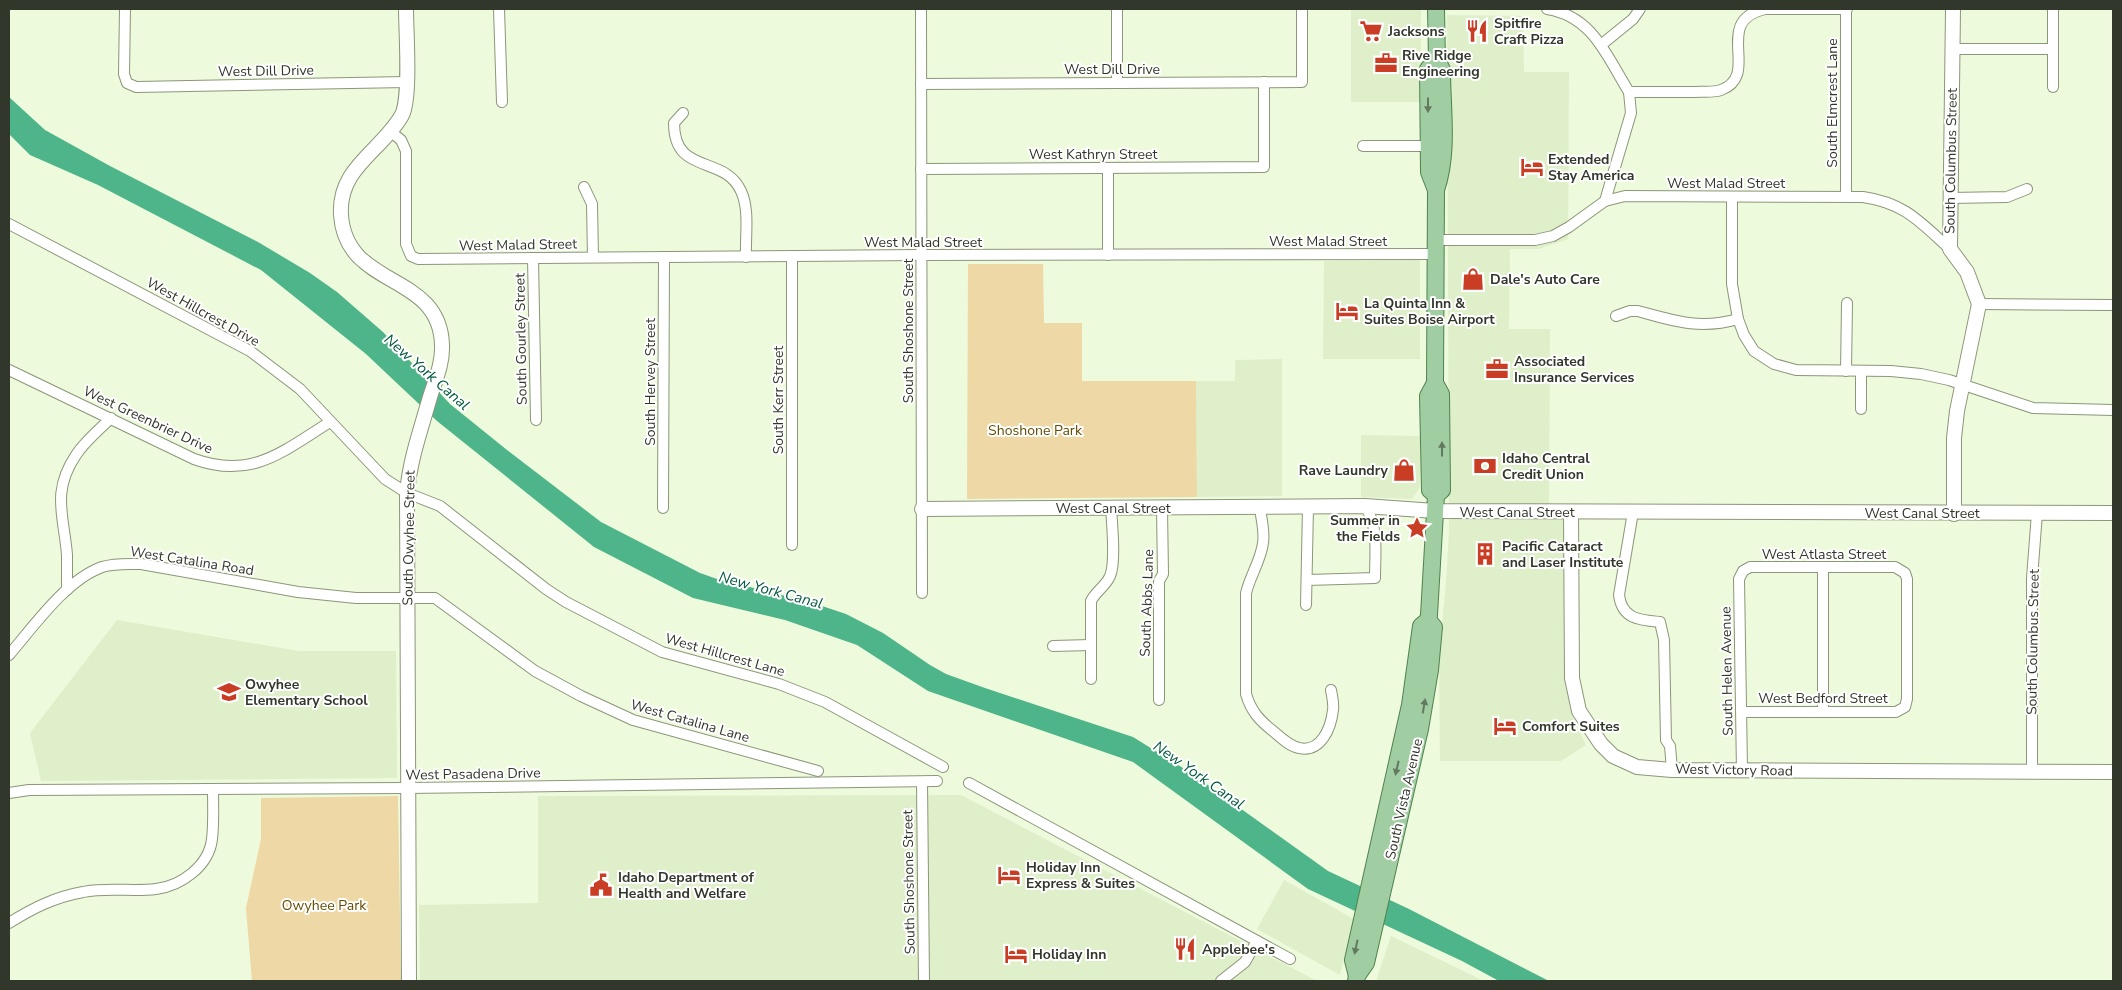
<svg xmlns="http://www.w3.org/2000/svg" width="2122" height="990" viewBox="0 0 2122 990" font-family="'Nunito Sans',sans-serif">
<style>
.built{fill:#dfefc9}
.green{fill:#edd8a6}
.water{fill:#4eb489}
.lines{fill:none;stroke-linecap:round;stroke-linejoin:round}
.street-casing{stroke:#8b967a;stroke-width:12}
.secondary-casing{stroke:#8b967a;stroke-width:16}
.primary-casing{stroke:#50824f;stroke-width:18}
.street{stroke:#fff;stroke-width:10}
.secondary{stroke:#fff;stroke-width:14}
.primary{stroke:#a0cda1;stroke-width:16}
.oneway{fill:#647a60}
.labels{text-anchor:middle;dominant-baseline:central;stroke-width:4;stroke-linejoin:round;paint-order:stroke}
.poi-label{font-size:14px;font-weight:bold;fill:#32372b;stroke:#fff;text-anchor:start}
.street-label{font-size:14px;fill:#32372b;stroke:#fff}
.park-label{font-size:14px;fill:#644d02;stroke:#fff}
.water-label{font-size:15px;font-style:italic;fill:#01583c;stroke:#fff}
</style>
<rect width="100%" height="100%" fill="#eefadc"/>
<g class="built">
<rect x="1351" y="9" width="70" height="93"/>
<path d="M1447 15 1523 16 1524 72H1569L1568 239 1539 249H1510L1509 329H1550L1549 519H1565V683L1572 716 1586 745 1561 761H1440L1439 655 1446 583 1449 532Z"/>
<path d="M1420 260V359H1323L1324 261Z"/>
<path d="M1282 359V496L1197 497 1196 381H1235V360Z"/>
<path d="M1361 435 1420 436V487L1412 499 1361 497Z"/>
<path d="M117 620 299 651H396L397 778 41 781 30 733Z"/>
<path d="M961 795 1317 981H420L419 905 538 903V796Z"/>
<path d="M1284 880 1354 919 1340 975 1257 929Z"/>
<path d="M1391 936 1484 981H1376Z"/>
</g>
<g class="green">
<path d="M968 264H1043L1044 323H1082V381H1196L1197 497 967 499Z"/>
<path d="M398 796 401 981H252L246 908 261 839V798Z"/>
</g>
<path class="water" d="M9 97 45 130 110 166 258 242 310 273 337 292 383 332 450 404 507 450 601 522 700 573 717 579 810 602 846 614 883 633 930 665 946 674 985 688 1133 737 1191 773 1328 871 1409 909 1549 981H1499L1462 961 1308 889 1133 762 928 691 857 645 785 620 693 598 594 547 437 421 366 354 261 270 98 185 30 155 9 134Z"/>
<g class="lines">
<defs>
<g id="street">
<path d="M125 9 124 74 127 83 136 87 407 82"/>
<path d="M499 9 502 102"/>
<path d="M921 9 922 593"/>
<path d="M1117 9V83"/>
<path d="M1547 9C1593 16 1607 57 1629 92 1650 92 1672 92 1694 92 1703 91 1713 93 1721 90 1762 75 1711 21 1765 9H1847"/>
<path d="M1601 45 1633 19 1640 9"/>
<path d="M1953 49H2053"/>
<path d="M921 84 1302 82V9"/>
<path d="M2053 87V9"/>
<path d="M683 113 674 123C674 176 724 154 741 191 750 210 745 237 746 257"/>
<path d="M390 131 401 140 406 151V244L411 256 418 259 921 255 1437 254"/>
<path d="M1363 146H1428"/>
<path d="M921 169 1264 167V82"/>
<path d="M584 187 592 204 593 257"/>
<path d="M1732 197V284L1738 319"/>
<path d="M1846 197V9"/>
<path d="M1951 198 2007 197 2027 189"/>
<path d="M1605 201 1631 113 1629 92"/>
<path d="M9 224 250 351 300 389 385 479 407 493 440 506 546 589 566 602 662 652 779 684 825 702 943 767"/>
<path d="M1437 240H1535L1553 236 1569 227 1605 201 1625 196 1863 197C1905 203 1920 222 1950 249"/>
<path d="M1108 255V168"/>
<path d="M533 258 536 420"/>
<path d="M1979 304 2113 305"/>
<path d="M1616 316 1630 311H1638C1674 321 1700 330 1738 319L1744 335 1754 351 1774 364 1796 370 1891 371 1921 374 1949 380 2033 408 2113 410"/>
<path d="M9 370 194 459C252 480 283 451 330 422"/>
<path d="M1846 371 1847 303"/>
<path d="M1861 409V371"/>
<path d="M1260 507C1261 519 1265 531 1263 543 1261 560 1250 576 1246 593V694C1251 711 1259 720 1273 731 1280 737 1289 746 1299 748 1321 753 1331 728 1333 710 1334 704 1332 696 1331 690"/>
<path d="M663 508 664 257"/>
<path d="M1633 512 1619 595C1622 619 1639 620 1660 622L1664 640 1666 740 1670 746 1672 770"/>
<path d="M792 545V256"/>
<path d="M1823 567V712"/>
<path d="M1307 580 1375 578C1375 554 1379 527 1365 506"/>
<path d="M67 590C67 579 67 567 67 555 64 516 51 492 76 455 85 441 99 430 111 418"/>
<path d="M1306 605 1308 507"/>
<path d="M1053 646 1091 645"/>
<path d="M9 655C34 626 66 580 102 567 115 563 128 564 141 564L298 592 356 598H435L535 671 581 696 633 720 818 771"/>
<path d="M1091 679V601C1096 591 1106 586 1110 576 1116 563 1112 524 1111 508"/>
<path d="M1159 700V581L1163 574 1162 508"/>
<path d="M1741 712H1896L1905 707 1907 699V579L1905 573 1895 567H1750L1743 571 1739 579 1742 771"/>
<path d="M2032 772V578L2037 513"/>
<path d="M922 782 924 981"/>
<path d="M969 783 1290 959"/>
<path d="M9 793 29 790 407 788 937 781"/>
<path d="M9 923C33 908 55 897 83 892 107 887 132 892 156 889 181 886 209 866 212 839 214 823 213 806 213 789"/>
<path d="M1221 981 1245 962 1257 941"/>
</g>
<g id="secondary">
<path d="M406 9C406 31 411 97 402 115 382 151 338 167 341 215 346 290 440 271 442 345 443 363 435 381 430 397 421 429 410 459 407 493L409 981"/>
<path d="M1953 9 1950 249 1967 272 1979 304 1957 411 1954 438V514"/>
<path d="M922 509 1365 506 1435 511 2113 513"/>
<path d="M1571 512 1572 678 1579 711 1601 744 1613 756 1637 767 1672 770 2113 772"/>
</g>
<g id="primary">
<path d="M1436 190 1429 172 1428 69 1437 59"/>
<path d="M1436 495 1430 490 1428 396 1435 383 1436 190C1449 152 1442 109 1442 70L1437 59 1436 9"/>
<path d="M1357 976 1353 960 1410 705 1421 626 1428 620 1429 615 1436 495 1442 490 1441 394 1435 383"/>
<path d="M1356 981 1357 976 1366 963 1420 729 1430 670 1434 627 1428 620"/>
</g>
</defs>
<use href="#street" class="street-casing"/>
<use href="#secondary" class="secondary-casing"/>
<use href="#primary" class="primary-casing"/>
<use href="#street" class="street"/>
<use href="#secondary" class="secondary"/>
<use href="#primary" class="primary"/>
</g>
<defs><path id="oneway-solid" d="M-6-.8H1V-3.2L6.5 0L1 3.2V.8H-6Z" transform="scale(1.25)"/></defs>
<g class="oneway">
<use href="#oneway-solid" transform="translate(1428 105) rotate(90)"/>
<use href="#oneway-solid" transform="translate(1442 449) rotate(-90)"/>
<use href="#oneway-solid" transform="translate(1424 706) rotate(-80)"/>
<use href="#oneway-solid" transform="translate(1397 768) rotate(103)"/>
<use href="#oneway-solid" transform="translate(1356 947) rotate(102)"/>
</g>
<defs>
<symbol id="supermarket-bare" viewBox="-9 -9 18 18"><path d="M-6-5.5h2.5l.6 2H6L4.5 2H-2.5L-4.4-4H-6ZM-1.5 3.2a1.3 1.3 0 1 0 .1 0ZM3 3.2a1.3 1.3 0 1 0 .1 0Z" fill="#c83d23" stroke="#fff" stroke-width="2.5" paint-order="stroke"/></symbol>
<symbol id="restaurant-bare" viewBox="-9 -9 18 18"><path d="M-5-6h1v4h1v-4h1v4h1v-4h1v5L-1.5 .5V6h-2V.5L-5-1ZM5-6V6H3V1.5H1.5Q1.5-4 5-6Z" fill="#c83d23" stroke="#fff" stroke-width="2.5" paint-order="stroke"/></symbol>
<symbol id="office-bare" viewBox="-9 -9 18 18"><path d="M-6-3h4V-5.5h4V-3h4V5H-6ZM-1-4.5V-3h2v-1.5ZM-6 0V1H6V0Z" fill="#c83d23" stroke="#fff" stroke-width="2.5" paint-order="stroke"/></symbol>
<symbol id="hotel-bare" viewBox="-9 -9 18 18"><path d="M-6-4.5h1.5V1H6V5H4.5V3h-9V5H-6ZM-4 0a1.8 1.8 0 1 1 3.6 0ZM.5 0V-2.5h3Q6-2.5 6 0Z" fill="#c83d23" stroke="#fff" stroke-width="2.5" paint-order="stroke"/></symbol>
<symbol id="shop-bare" viewBox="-9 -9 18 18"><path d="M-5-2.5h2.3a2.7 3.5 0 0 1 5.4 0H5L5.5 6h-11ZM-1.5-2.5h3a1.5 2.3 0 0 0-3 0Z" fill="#c83d23" stroke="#fff" stroke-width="2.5" paint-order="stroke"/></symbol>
<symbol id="bank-bare" viewBox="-9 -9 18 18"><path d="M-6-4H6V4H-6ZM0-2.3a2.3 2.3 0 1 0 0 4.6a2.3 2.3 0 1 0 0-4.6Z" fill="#c83d23" stroke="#fff" stroke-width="2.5" paint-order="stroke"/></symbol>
<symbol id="sight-bare" viewBox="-9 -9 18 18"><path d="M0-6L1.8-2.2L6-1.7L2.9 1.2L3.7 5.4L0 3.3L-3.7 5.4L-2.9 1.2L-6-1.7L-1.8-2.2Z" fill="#c83d23" stroke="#fff" stroke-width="2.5" paint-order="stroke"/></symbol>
<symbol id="building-bare" viewBox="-9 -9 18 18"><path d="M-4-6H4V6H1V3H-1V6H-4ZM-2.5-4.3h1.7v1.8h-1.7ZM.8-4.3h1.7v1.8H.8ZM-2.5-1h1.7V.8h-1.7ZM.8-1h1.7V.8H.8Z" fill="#c83d23" stroke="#fff" stroke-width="2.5" paint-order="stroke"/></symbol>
<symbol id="school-bare" viewBox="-9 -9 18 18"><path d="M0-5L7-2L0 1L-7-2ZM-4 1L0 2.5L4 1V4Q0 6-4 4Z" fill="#c83d23" stroke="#fff" stroke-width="2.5" paint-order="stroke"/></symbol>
<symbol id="civic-bare" viewBox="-9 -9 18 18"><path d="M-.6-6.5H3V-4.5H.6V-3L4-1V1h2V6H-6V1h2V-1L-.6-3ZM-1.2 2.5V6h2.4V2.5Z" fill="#c83d23" stroke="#fff" stroke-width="2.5" paint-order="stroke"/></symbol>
</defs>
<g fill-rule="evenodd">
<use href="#supermarket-bare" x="1355" y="15" width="32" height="32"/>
<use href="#restaurant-bare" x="1461" y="15" width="32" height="32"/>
<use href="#office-bare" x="1370" y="47" width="32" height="32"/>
<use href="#hotel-bare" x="1516" y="151" width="32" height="32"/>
<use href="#shop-bare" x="1457" y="263" width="32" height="32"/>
<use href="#hotel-bare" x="1331" y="295" width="32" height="32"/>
<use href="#office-bare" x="1481" y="353" width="32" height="32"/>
<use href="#bank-bare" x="1469" y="450" width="32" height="32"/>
<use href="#shop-bare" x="1388" y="454" width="32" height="32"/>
<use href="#sight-bare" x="1401" y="512" width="32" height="32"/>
<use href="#building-bare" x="1469" y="538" width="32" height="32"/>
<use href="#school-bare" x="213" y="676" width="32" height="32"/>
<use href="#hotel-bare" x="1489" y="710" width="32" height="32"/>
<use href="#hotel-bare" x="993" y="859" width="32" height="32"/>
<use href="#civic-bare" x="585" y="869" width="32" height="32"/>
<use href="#restaurant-bare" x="1169" y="933" width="32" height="32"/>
<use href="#hotel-bare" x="1000" y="938" width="32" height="32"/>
</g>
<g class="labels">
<g class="poi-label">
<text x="1494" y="23">Spitfire<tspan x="1494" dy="16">Craft Pizza</tspan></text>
<text x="1388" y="31">Jacksons</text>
<text x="1402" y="55">Rive Ridge<tspan x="1402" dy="16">Engineering</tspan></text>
<text x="1548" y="159">Extended<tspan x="1548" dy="16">Stay America</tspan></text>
<text x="1490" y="279">Dale's Auto Care</text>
<text x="1364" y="303">La Quinta Inn &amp;<tspan x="1364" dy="16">Suites Boise Airport</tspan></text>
<text x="1514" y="361">Associated<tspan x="1514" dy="16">Insurance Services</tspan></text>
<text x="1502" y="458">Idaho Central<tspan x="1502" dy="16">Credit Union</tspan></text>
<text x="1388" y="470" text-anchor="end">Rave Laundry</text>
<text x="1400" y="520" text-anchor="end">Summer in<tspan x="1400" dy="16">the Fields</tspan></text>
<text x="1502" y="546">Pacific Cataract<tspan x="1502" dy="16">and Laser Institute</tspan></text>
<text x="245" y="684">Owyhee<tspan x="245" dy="16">Elementary School</tspan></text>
<text x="1522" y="726">Comfort Suites</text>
<text x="1026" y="867">Holiday Inn<tspan x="1026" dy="16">Express &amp; Suites</tspan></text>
<text x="618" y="877">Idaho Department of<tspan x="618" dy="16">Health and Welfare</tspan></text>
<text x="1202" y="949">Applebee's</text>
<text x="1032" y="954">Holiday Inn</text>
</g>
<g class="street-label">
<text x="1112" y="69">West Dill Drive</text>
<text transform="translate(266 71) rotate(-1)">West Dill Drive</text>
<text transform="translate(1832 103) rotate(-90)">South Elmcrest Lane</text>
<text x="1093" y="154">West Kathryn Street</text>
<text transform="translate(1951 161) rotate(-89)">South Columbus Street</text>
<text x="1726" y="183">West Malad Street</text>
<text x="1328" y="241">West Malad Street</text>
<text x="923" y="242">West Malad Street</text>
<text transform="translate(518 245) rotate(-1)">West Malad Street</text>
<text transform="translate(203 312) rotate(29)">West Hillcrest Drive</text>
<text transform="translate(908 331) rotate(-90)">South Shoshone Street</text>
<text transform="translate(521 339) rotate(-91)">South Gourley Street</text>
<text transform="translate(650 382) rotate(-90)">South Hervey Street</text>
<text transform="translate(778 400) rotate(-90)">South Kerr Street</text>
<text transform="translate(148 420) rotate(25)">West Greenbrier Drive</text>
<text x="1113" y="508">West Canal Street</text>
<text x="1517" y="512">West Canal Street</text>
<text x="1922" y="513">West Canal Street</text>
<text transform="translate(409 538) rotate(-89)">South Owyhee Street</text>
<text x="1824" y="554">West Atlasta Street</text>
<text transform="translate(192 561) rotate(9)">West Catalina Road</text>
<text transform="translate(1147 603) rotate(-88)">South Abbs Lane</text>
<text transform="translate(2033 642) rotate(-89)">South Columbus Street</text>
<text transform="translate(725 655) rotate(16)">West Hillcrest Lane</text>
<text transform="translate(1727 671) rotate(-91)">South Helen Avenue</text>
<text x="1823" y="698">West Bedford Street</text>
<text transform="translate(690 721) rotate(16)">West Catalina Lane</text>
<text transform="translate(1734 770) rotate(1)">West Victory Road</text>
<text transform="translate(473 774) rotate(-1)">West Pasadena Drive</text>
<text transform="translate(1404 799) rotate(-77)">South Vista Avenue</text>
<text transform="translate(909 882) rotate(-91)">South Shoshone Street</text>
</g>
<g class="park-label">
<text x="1035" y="430">Shoshone Park</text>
<text x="324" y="905">Owyhee Park</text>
</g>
<g class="water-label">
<text transform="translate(427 372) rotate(41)">New York Canal</text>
<text transform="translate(771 590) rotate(15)">New York Canal</text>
<text transform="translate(1199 775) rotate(35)">New York Canal</text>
</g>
</g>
<rect width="2122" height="990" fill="none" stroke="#32372b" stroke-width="20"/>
</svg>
